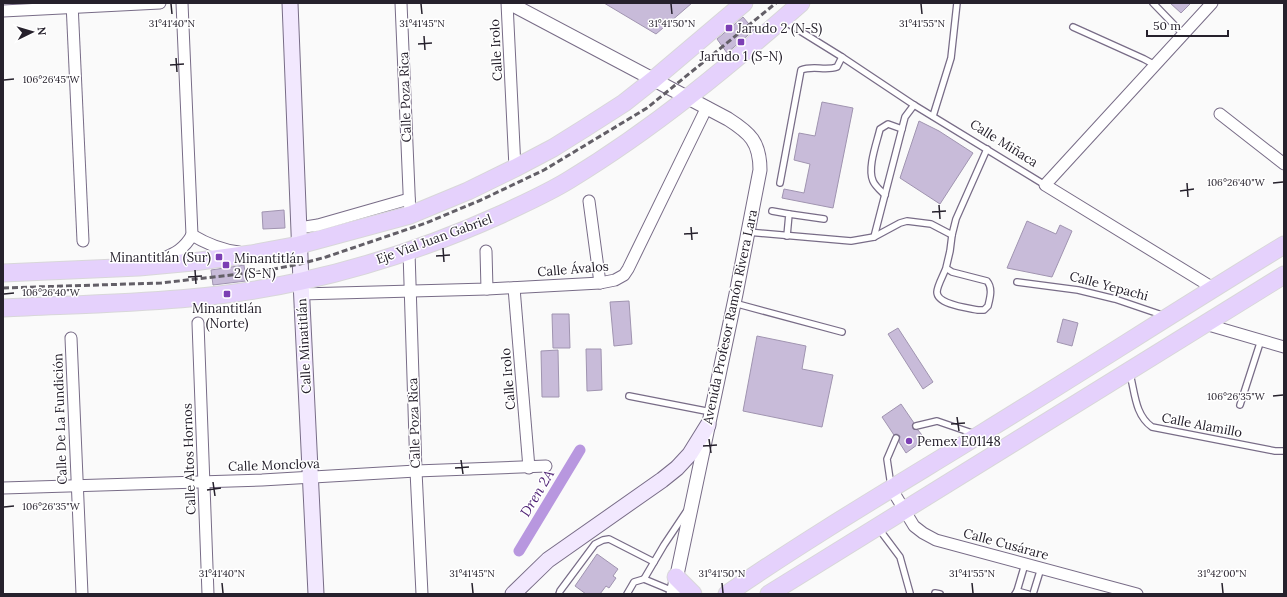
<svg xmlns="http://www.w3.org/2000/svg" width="1287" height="597" viewBox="0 0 1287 597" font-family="Lora,serif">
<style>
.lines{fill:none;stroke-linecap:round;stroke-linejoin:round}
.canal{stroke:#b897df;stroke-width:11}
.building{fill:#c8bbd9;stroke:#a094b0}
.service-casing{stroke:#786c87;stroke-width:8}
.minor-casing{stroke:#786c87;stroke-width:13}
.tertiary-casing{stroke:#786c87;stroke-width:15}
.secondary-casing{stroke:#786c87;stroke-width:17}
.primary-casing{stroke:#d8d7d9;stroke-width:19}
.service{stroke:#fff;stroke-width:5.5}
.minor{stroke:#fff;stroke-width:11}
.tertiary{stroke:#fff;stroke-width:13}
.secondary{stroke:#f2e8fe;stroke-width:15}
.primary{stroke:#e5d1fc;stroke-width:17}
.rail{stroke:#635f67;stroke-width:3;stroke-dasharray:6 3;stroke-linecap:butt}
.ticks{fill:none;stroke:#26212c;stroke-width:1.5}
.poi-dot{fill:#7c3fb4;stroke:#fff;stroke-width:1.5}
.labels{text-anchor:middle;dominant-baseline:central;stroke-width:3;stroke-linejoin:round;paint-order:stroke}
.poi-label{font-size:13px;fill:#26212c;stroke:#fff;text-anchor:start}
.street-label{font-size:13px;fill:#26212c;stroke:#fff}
.water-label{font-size:14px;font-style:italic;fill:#4b1e72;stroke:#fff}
.ticks-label{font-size:10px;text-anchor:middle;fill:#26212c;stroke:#fff;stroke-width:3;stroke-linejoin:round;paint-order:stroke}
</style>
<rect width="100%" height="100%" fill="#fafafa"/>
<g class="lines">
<path class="canal" d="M519 551 580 450"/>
</g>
<g class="building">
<path d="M604 3H692L656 34Z"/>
<path d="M1170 3H1191L1181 13Z"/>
<path d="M743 17 754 30 727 53 717 39Z"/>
<path d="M822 102 853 108 833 208 782 198 784 189 804 193 810 164 794 160 799 133 815 136Z"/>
<path d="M919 121 939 131 973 153 940 204 900 178Z"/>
<path d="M284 210 285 228 263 229 262 212Z"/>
<path d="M1027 221 1056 234 1060 225 1072 231 1052 277 1007 268Z"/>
<path d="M244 265 246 281 213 285 211 270Z"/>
<path d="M629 301 632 344 614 346 610 302Z"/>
<path d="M552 314H569L570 348H553Z"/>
<path d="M1063 319 1078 323 1072 346 1057 342Z"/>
<path d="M898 328 933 382 923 389 888 334Z"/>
<path d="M757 336 806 346 802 369 833 375 822 427 743 411Z"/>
<path d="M586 349H601L602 390 587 391Z"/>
<path d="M558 350 559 397H542L541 351Z"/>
<path d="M901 404 914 423 912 425 913 429 918 430 925 439 906 453 899 442 900 436 897 434 894 435 882 417Z"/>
<path d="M597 554 618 569 613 576 616 578 609 588 606 586 600 594H586L575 586Z"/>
</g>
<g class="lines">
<defs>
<g id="service">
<path d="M1153 3 1183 34"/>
<path d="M784 21 842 57 914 105 1045 185"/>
<path d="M1073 27 1144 59 1155 65"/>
<path d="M933 116 951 58 957 3"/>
<path d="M780 183 801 70C813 65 825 71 837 67L842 57"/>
<path d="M885 195C881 191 875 186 873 181 867 168 877 142 880 129L888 124 902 129"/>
<path d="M772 211 789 214 787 236"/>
<path d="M789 214 824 219"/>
<path d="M748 232 851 241 874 237 900 223 907 221 931 224 952 235 956 219 987 149"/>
<path d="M874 237 905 117 914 105"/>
<path d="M946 268C944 274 937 286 937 292 937 305 969 308 978 310H984L988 306C990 298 993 288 987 281L952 272 946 268 950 251 952 235"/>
<path d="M1017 282 1078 290 1115 299 1165 316"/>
<path d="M734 303 842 332"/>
<path d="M1130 374C1135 393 1135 415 1152 427L1275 451H1284"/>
<path d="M629 396 711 412"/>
<path d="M1240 405 1261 340"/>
<path d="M916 426 937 421 975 434"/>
<path d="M891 486 887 459 896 438"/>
<path d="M879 529 900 557 910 593"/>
<path d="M644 579 664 545 686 512"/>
<path d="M1017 591 1028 594"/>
<path d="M935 593 940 594"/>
<path d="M559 594 560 591 595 544 603 540 609 539 654 562"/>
<path d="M627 594 634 582 644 579 673 591"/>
<path d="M1015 594 1017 591 1025 564"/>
<path d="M1033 594 1041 568"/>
</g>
<g id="minor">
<path d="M72 3 83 241"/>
<path d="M182 3 192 235"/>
<path d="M401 3 410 215"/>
<path d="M507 3 515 168"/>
<path d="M1212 3 1045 185 1213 288"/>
<path d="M3 11 160 3"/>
<path d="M1220 114 1284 164"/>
<path d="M589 201 600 283"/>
<path d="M299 228 318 225 409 199"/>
<path d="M192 235C207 244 222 250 239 252"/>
<path d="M486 251 487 289"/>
<path d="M409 252 416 471 422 594"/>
<path d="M157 261C173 254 183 251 192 235"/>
<path d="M514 288 529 468"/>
<path d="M301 294 487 289 600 283 615 280 624 275 628 269 707 107"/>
<path d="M198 323 208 594"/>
<path d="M1205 324 1284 347"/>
<path d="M71 338 82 594"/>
<path d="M3 488 262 480 416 471 546 466"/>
<path d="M891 488 914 526 923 533 936 540 1137 594"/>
</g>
<path id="tertiary" d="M509 3 728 119C750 133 760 142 760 170L736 294 673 594"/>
<g id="secondary">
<path d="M290 3 301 282 316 594"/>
<path d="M513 594 548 560 662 480 677 468 690 454 708 425"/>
</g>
<g id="primary">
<path d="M3 273 139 267 193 262 251 254 299 245 410 215 468 191 515 168 553 148 585 128 624 103 653 80 744 3"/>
<path d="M3 308C102 303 205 303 302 281 371 266 438 243 502 214 525 203 548 193 569 180 653 129 728 67 801 3"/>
<path d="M676 577 693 594"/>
<path d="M727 594C811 536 898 485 984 432 1085 370 1184 306 1284 245"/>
<path d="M769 594 1284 275"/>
</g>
</defs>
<use href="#service" class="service-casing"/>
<use href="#minor" class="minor-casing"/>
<use href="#tertiary" class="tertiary-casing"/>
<use href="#secondary" class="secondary-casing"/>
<use href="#primary" class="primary-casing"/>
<use href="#service" class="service"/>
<use href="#minor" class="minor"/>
<use href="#tertiary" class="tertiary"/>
<use href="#secondary" class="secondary"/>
<use href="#primary" class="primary"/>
<path class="rail" d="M3 288 161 283 258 272 300 264 326 257 426 223 481 200 544 170 647 108 776 3"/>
</g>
<path class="ticks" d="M171 4 172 14M421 4 422 14M671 4 672 14M921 4 922 14M424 36 425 50M418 44 432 43M176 58 177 72M170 65 184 64M4 80 14 79M1187 183 1188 197M1273 183 1283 182M1180 191 1194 189M939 205 940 219M932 212 946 211M691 227 692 240M684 234 698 233M443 248 444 262M436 256 450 255M195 270 196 284M188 277 202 276M4 294 14 293M1273 396 1283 395M957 417 959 431M951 424 965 423M709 439 711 453M703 446 717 445M461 460 463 474M455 468 469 467M213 482 215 496M207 490 221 488M4 507 14 506M222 583 223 593M472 583 473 593M722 583 723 593M972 583 973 593M1222 583 1223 593"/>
<g class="poi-dot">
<rect x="725" y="24" width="8" height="8" rx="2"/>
<rect x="737" y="38" width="8" height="8" rx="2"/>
<rect x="215" y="253" width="8" height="8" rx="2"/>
<rect x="222" y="261" width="8" height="8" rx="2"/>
<rect x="223" y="290" width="8" height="8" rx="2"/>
<circle cx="909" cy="441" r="4"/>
</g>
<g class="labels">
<g class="poi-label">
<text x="737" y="28">Jarudo 2 (N-S)</text>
<text x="741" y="56" text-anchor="middle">Jarudo 1 (S-N)</text>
<text x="211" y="257" text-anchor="end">Minantitlán (Sur)</text>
<text x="234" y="258">Minantitlán<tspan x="234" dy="15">2 (S-N)</tspan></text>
<text x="227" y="308" text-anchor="middle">Minantitlán<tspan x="227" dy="15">(Norte)</tspan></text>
<text x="917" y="441">Pemex E01148</text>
</g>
<g class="street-label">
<text transform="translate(496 50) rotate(-93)">Calle Irolo</text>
<text transform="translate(405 97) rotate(-92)">Calle Poza Rica</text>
<text transform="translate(1004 143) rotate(32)">Calle Miñaca</text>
<text transform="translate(434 239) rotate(-20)">Eje Vial Juan Gabriel</text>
<text transform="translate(573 269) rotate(-5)">Calle Ávalos</text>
<text transform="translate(1109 286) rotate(15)">Calle Yepachi</text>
<text transform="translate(730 317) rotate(-78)">Avenida Profesor Ramón Rivera Lara</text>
<text transform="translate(304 346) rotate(-93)">Calle Minatitlán</text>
<text transform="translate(508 379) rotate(-95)">Calle Irolo</text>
<text transform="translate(60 419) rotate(-92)">Calle De La Fundición</text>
<text transform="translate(414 423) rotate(-92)">Calle Poza Rica</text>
<text transform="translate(1202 425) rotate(11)">Calle Alamillo</text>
<text transform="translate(189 459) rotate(-92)">Calle Altos Hornos</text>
<text transform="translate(274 465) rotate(-2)">Calle Monclova</text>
<text transform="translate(1006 544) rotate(15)">Calle Cusárare</text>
</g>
<g class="water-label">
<text transform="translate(537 493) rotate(-59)">Dren 2A</text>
</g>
</g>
<g class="ticks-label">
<text x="172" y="27">31°41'40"N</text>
<text x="422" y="27">31°41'45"N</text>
<text x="672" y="27">31°41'50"N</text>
<text x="922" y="27">31°41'55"N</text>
<text x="51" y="83">106°26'45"W</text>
<text x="1236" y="186">106°26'40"W</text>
<text x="51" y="296">106°26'40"W</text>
<text x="1236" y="400">106°26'35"W</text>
<text x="51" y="510">106°26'35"W</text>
<text x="222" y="577">31°41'40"N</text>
<text x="472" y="577">31°41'45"N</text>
<text x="722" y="577">31°41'50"N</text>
<text x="972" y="577">31°41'55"N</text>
<text x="1222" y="577">31°42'00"N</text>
</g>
<rect width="1287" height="597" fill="none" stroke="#26212c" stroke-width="8"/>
<g transform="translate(32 32) rotate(85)" stroke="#ffffff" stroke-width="3" paint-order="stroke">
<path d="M0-3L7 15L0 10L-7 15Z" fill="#26212c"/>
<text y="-6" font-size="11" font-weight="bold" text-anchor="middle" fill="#26212c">N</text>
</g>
<path d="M1147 30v6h81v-6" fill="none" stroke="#26212c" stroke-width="2"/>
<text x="1153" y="30" font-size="12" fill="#26212c" stroke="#ffffff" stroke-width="3" paint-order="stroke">50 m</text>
</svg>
